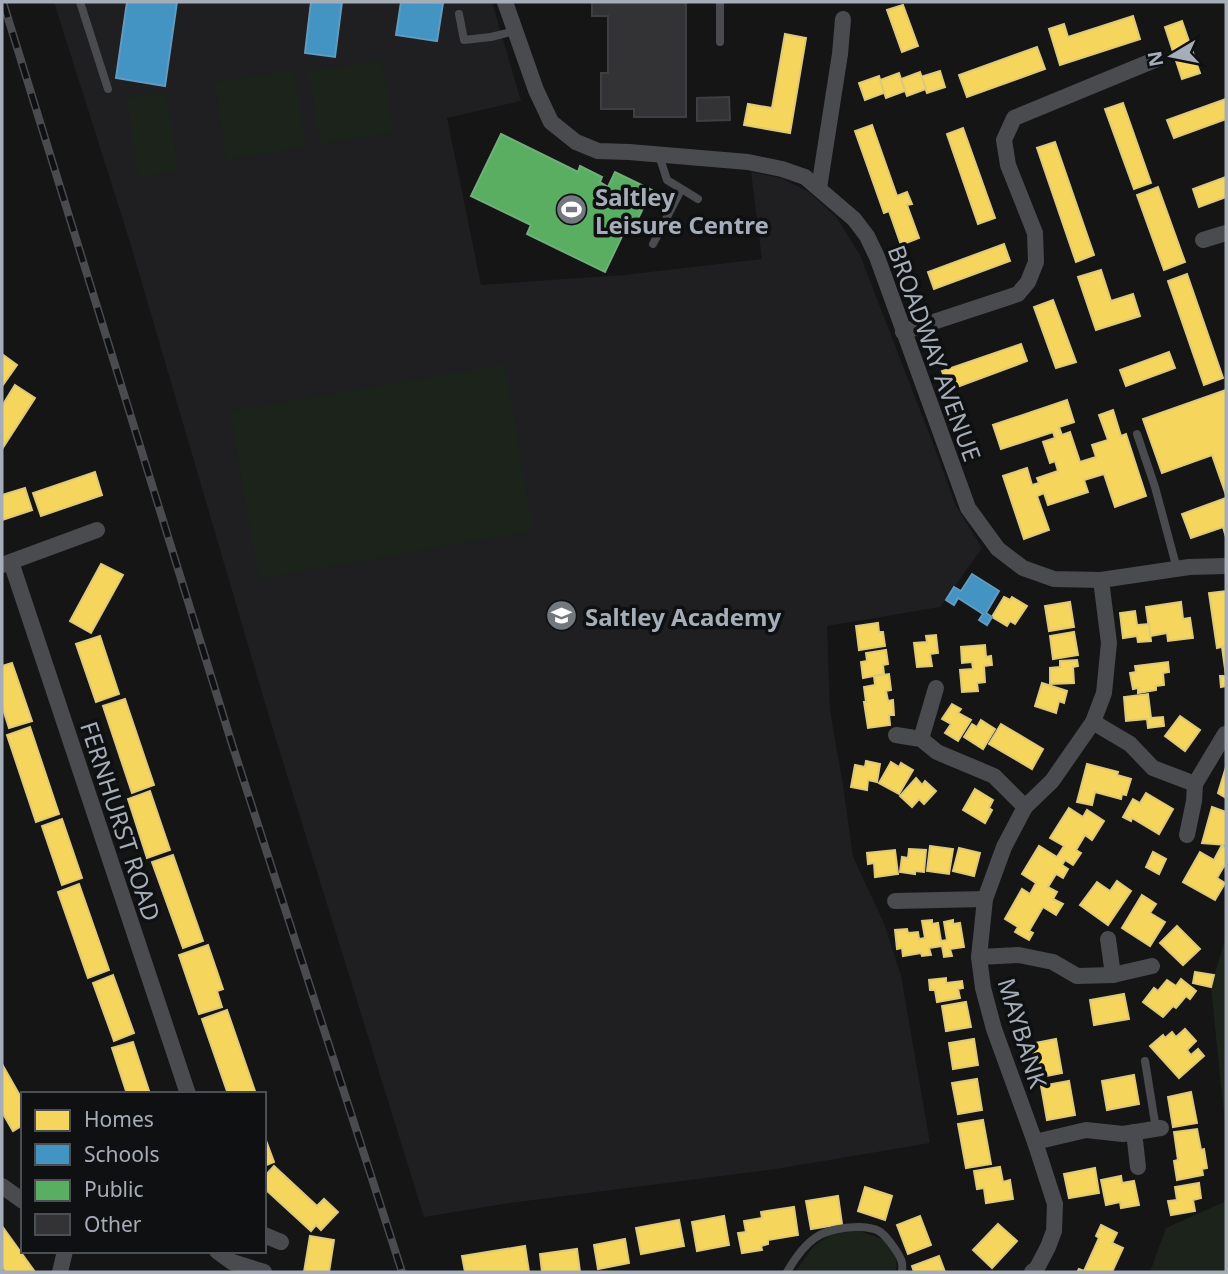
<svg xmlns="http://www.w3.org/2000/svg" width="1228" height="1274" viewBox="0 0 1228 1274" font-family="'Noto Sans',sans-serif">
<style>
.built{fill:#1f1f22}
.green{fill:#1b231b}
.homes{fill:#f6d55c;stroke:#dec978;stroke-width:2}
.schools{fill:#4393c3;stroke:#609bc0;stroke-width:2}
.public{fill:#5aae61;stroke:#70ae7b;stroke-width:2}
.building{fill:#333335;stroke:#3e3f42;stroke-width:2}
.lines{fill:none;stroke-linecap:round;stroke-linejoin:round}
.service{stroke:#494b4f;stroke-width:8}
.minor{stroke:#494b4f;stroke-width:16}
.rail-casing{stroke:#494b4e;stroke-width:8}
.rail{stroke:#0f1012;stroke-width:5;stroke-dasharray:16;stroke-linecap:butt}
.labels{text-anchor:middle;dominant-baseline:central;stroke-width:7;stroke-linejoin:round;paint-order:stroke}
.poi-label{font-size:24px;font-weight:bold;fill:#a5adb8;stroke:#0f1012;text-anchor:start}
.street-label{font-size:24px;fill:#a5adb8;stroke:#0f1012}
</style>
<rect width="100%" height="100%" fill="#151516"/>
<path class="built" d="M54 2H492L521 101 447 118 481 285 624 275 762 259 751 172 781 178 809 192 837 218 860 255 937 454 955 504 982 548 940 607 827 626 830 711 843 785 853 857 884 923 901 976 930 1143 776 1169 503 1204 424 1217 270 720 129 239Z"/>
<g class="green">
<path d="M382 60 393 133 320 144 309 71Z"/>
<path d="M294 70 306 147 226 160 215 82Z"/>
<path d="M166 92 178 171 138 177 127 98Z"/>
<path d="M505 364 533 531 259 579 230 411Z"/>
<path d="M1226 936V1135L1211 987Z"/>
<path d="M1226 1201V1272H1150L1166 1228Z"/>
<path d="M859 1231 885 1240 897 1255 896 1272H795L814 1246 831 1234Z"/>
</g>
<g class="homes">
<path d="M903 5 918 46 902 52 887 10Z"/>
<path d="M1133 16 1140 39 1060 65 1049 29 1064 24 1068 37Z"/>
<path d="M1182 21 1200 73 1182 79 1165 27Z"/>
<path d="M785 34 806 38 790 133 744 125 748 104 772 108Z"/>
<path d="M1037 47 1045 69 967 97 959 75Z"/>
<path d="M940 71 945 87 927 93 921 77Z"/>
<path d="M920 72 926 89 907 96 901 79Z"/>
<path d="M899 73 905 91 886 98 880 80Z"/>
<path d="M879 76 884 93 865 100 859 83Z"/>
<path d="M1226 99V119L1174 138 1167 120Z"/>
<path d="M1123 103 1151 183 1134 189 1105 109Z"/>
<path d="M872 125 897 196 907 192 912 204 907 205 919 238 901 245 889 211 884 213 855 131Z"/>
<path d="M963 128 995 218 978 224 947 134Z"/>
<path d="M1055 142 1094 255 1076 262 1037 148Z"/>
<path d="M1226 177V197L1199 207 1193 189Z"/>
<path d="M1158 187 1185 262 1164 270 1137 195Z"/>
<path d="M1004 244 1010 261 934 289 928 272Z"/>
<path d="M1101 270 1111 301 1133 294 1140 316 1096 330 1078 277Z"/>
<path d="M1187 274 1223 378 1204 385 1168 281Z"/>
<path d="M1053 300 1076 362 1056 368 1034 307Z"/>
<path d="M1021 344 1027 361 949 390 942 371Z"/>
<path d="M1169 352 1175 368 1126 386 1120 370Z"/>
<path d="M2 354 17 365 3 385 2 384Z"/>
<path d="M15 385 35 398 2 449V406Z"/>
<path d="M1226 390V495L1212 455 1162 473 1143 419Z"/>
<path d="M1067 400 1074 422 1059 427 1062 435 1070 432 1080 462 1096 457 1092 445 1108 440 1099 415 1113 410 1121 436 1126 434 1146 496 1115 507 1104 474 1084 480 1088 492 1048 505 1044 493 1037 496 1049 530 1024 539 1003 476 1027 468 1032 485 1039 483 1037 478 1058 471 1055 461 1050 463 1043 442 1055 438 1053 432 1001 449 993 425Z"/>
<path d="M95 472 102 495 41 516 33 493Z"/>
<path d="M25 488 32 510 2 520V495Z"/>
<path d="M1226 498V537L1223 527 1191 538 1182 514Z"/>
<path d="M101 564 123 575 91 633 70 621Z"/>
<path d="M1226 591V646L1217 648 1209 593Z"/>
<path d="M1004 597 1010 600 1012 597 1027 606 1015 624 1010 621 1007 626 992 617Z"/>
<path d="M1070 602 1074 627 1049 631 1045 606Z"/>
<path d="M1181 602 1183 619 1190 618 1193 638 1168 641 1167 633 1150 636 1146 607Z"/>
<path d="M1135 611 1137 625 1149 624 1151 641 1138 642 1137 636 1123 638 1120 613Z"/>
<path d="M878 623 879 632H883L885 646 859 650 856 626Z"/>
<path d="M1074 632 1078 655 1053 659 1050 636Z"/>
<path d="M936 635 938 653 930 654 932 666 917 667 914 643 927 642 926 636Z"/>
<path d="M100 636 119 694 96 702 76 644Z"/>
<path d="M985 645 986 657 991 656 992 665 984 666 985 682 977 683 978 691 962 692 960 670 973 669 972 662 962 663 961 647Z"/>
<path d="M1226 646V686L1221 687 1220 676H1226L1222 647Z"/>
<path d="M886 650 888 664 883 665 884 674 863 678 861 662 867 661 866 653Z"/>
<path d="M1077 660 1078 666 1073 667 1074 683 1050 684V668L1060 667V661Z"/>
<path d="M1168 662 1169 672 1163 673 1164 685 1156 686V690L1138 693V688L1133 689 1130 673 1136 672 1135 666Z"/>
<path d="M12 663 32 721 9 728 2 706V666Z"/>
<path d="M889 674 891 690 886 691 888 701 893 700 894 715H889L890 725 868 728 864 702H866L864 687 875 685 874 676Z"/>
<path d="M1042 683 1067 691 1064 703 1059 701 1056 713 1035 706Z"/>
<path d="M1148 694 1151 718 1163 717 1164 726 1148 728 1147 719 1126 721 1124 697Z"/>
<path d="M125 699 154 785 132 793 103 706Z"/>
<path d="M952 704 961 709 958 713 971 720 958 741 945 733 951 724 942 719Z"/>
<path d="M1180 716 1200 730 1185 751 1165 736Z"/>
<path d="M981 720 995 729 983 749 964 737 972 724 977 727Z"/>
<path d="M1001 724 1043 749 1032 769 989 744Z"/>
<path d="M30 727 59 814 36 822 7 735Z"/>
<path d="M866 761 880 764 877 782 868 780 867 790 851 787 855 765 865 767Z"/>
<path d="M891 762 899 767 901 763 913 770 899 794 879 783Z"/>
<path d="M1087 764 1118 772 1117 775 1131 779 1126 795 1122 794 1121 799 1095 792 1092 805 1077 802Z"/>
<path d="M1226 767V798L1218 793Z"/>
<path d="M916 778 922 785 925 781 936 791 924 804 919 799 912 807 900 796Z"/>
<path d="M975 789 993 800 989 808 992 810 985 823 963 810Z"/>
<path d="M150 791 170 850 147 858 128 799Z"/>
<path d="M1146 793 1173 809 1159 834 1132 818 1131 821 1123 817 1133 799 1140 803Z"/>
<path d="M1212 807 1226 812V845L1202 843Z"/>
<path d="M1069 808 1083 817 1087 810 1104 821 1092 840 1085 835 1076 850 1081 853 1073 865 1065 860 1062 865 1068 869 1063 878 1056 874 1048 887 1057 892 1053 899 1063 904 1056 915 1043 907 1029 931 1033 933 1029 940 1015 932 1018 927 1005 919 1022 889 1030 894 1036 883 1022 874 1039 846 1057 857 1064 846 1050 838Z"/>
<path d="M62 819 82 878 62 885 42 826Z"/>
<path d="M1222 845 1226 849V867L1224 866 1217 878 1225 883 1215 900 1183 882 1200 852 1214 860Z"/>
<path d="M930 846 953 849 949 874 927 871Z"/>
<path d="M959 848 980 853 974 876 953 871Z"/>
<path d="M909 849 926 850 924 872 915 871V874L900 872 902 857 908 858Z"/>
<path d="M895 850 898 874 875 877 874 863 868 864 867 853Z"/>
<path d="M1153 852 1166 859 1159 874 1146 867Z"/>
<path d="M173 855 203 941 183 948 152 862Z"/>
<path d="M1117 881 1131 891 1108 925 1080 905 1097 882 1110 891Z"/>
<path d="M79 884 109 970 88 978 58 892Z"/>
<path d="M1142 895 1156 904 1150 913 1165 922 1150 946 1122 928Z"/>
<path d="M932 920V924L938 923 941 941 947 940 944 922 953 920V924L960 923 964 947 950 949 952 956 944 957 942 946 929 948 931 955 922 956 921 953 903 956 902 948 897 949 895 930 907 929 908 933 918 932 919 939 925 938 922 921Z"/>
<path d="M1177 926 1200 949 1183 965 1160 943Z"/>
<path d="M208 945 223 989 217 991 222 1007 199 1014 179 955Z"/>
<path d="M1195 972 1214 975 1211 987 1193 983Z"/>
<path d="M113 975 134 1033 114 1041 93 983Z"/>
<path d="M946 978V983L962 981 963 988 958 989 960 998 937 1002 935 990H930L929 980Z"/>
<path d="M1181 979 1196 991 1190 999 1186 996 1176 1008 1173 1006 1163 1017 1143 1002 1154 988 1158 991 1167 980 1176 986Z"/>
<path d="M1124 994 1129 1019 1094 1025 1090 1000Z"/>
<path d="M966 1002 971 1027 946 1031 942 1006Z"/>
<path d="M227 1010 256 1094H228L202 1019Z"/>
<path d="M1185 1029 1196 1041 1187 1050 1191 1055 1198 1049 1204 1056 1179 1078 1150 1046 1163 1035 1165 1038 1172 1032 1176 1037Z"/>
<path d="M974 1039 978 1065 953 1069 949 1043Z"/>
<path d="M1056 1039 1062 1073 1036 1078 1030 1044Z"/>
<path d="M133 1042 150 1094H127L112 1048Z"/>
<path d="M2 1064 23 1101V1125L13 1131 2 1112Z"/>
<path d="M1134 1075 1139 1104 1107 1110 1102 1081Z"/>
<path d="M977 1079 982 1110 958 1114 952 1083Z"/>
<path d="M1069 1081 1075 1115 1047 1120 1041 1086Z"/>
<path d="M1191 1092 1197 1123 1173 1127 1168 1097Z"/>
<path d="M983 1120 991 1164 966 1168 958 1124Z"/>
<path d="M1197 1129 1201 1150 1204 1149 1207 1168 1202 1169 1203 1175 1177 1180 1174 1161 1178 1160 1174 1132Z"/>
<path d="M264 1135 274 1162 264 1166Z"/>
<path d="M274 1166 317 1206 324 1199 338 1212 321 1230 316 1225 311 1231 264 1188V1177Z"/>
<path d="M1000 1167 1003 1182 1010 1180 1013 1199 986 1203 984 1188 977 1189 974 1171Z"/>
<path d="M1095 1168 1099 1193 1069 1198 1064 1174Z"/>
<path d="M1121 1176 1122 1183 1134 1181 1139 1205 1121 1208 1120 1202 1106 1205 1101 1180Z"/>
<path d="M1199 1183 1201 1198 1193 1200 1195 1211 1171 1215 1168 1201 1177 1200 1175 1187Z"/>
<path d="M865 1187 892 1196 885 1220 858 1211Z"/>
<path d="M838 1196 842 1224 811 1229 806 1201Z"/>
<path d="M794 1207 798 1235 768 1240V1244L761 1246 762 1250 742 1253 738 1233 746 1232 744 1221 762 1218 761 1212Z"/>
<path d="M724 1216 729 1245 697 1251 692 1222Z"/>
<path d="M920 1216 931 1245 908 1254 897 1225Z"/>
<path d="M679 1220 684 1246 641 1254 636 1228Z"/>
<path d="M998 1224 1017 1241 992 1268 973 1250Z"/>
<path d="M1101 1225 1117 1233 1112 1243 1123 1248 1112 1272H1077L1079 1269 1084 1271 1099 1238 1096 1236Z"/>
<path d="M2 1226 35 1272H6L2 1266Z"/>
<path d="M310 1236 334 1240 329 1272H304Z"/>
<path d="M625 1239 629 1263 598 1269 594 1245Z"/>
<path d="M525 1246 529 1272H465L462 1256Z"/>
<path d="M577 1249 580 1272H542L540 1254Z"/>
<path d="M939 1256 945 1272H914L912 1266Z"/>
</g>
<g class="schools">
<path d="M127 2H177L165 86 116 78Z"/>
<path d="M311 2H342L335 57 305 53Z"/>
<path d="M401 2 443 3 437 41 396 35Z"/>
<path d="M972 574 999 591 986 613 992 617 987 625 979 620 983 614 958 598 954 605 946 600 954 587 961 591Z"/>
</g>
<path class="public" d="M501 134 578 172 580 166 602 177 600 182 608 187 615 172 652 190 630 235 624 232 605 272 527 234 531 225 471 196Z"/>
<g class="building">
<path d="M592 2H686V117H634V109H601V73H608V16H592Z"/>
<path d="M729 97 730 120 697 121V98Z"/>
</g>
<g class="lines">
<g class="service">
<path d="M80 2 108 89"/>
<path d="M459 14 464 40 491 37 515 31"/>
<path d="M720 42V2"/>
<path d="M659 155 667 180 698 199"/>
<path d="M653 244 681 190"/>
<path d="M1137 434 1155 487 1177 569"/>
<path d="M1145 1061 1156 1129"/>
<path d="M787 1272C794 1260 803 1246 815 1238 828 1228 864 1223 879 1231 887 1236 892 1245 897 1252 902 1260 903 1263 902 1272"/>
</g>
<g class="minor">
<path d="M505 2 536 90 551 122 576 142 598 151 629 152 748 162 782 169 805 177 854 219 867 236 877 257 968 508 998 549 1023 568 1054 579 1101 580 1189 567 1226 566"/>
<path d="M819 188 840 54 843 19"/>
<path d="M1203 240 1226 233"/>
<path d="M903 332 1018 294 1028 282 1036 262 1035 233 1008 165 1004 140 1014 118 1157 59"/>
<path d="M11 562 188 1094"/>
<path d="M2 565 97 530"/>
<path d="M1093 722 1130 744 1153 768 1195 784 1194 801 1187 835"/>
<path d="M896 735 921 739 937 752 994 776 1025 807"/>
<path d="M921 739 936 688"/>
<path d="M1195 784 1225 734"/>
<path d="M895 901 985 899"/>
<path d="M1108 939 1113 975"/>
<path d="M979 957 1019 955 1053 962 1077 976 1113 975 1152 966"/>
<path d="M1134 1132 1138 1167"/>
<path d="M1035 1142 1086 1130 1123 1134 1161 1128"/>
<path d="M2 1186 23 1201"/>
<path d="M264 1235 281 1242"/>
<path d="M217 1251 232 1262 264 1272"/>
<path d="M60 1272 65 1251"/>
<path d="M1032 1272 1037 1268 1048 1247 1054 1231 1055 1204 1035 1142 994 1029 983 988 979 957 985 899 1004 847 1025 807 1052 781 1093 722 1104 693 1109 643 1101 580"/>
</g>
<defs>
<path id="rail" d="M3 2 232 744 402 1272"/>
</defs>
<use href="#rail" class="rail-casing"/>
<use href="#rail" class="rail"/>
</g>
<defs>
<symbol id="stadium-disc" viewBox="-11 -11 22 22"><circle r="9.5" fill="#73787f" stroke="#0f1012"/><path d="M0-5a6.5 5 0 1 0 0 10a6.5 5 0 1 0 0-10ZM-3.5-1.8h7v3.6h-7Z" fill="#fff"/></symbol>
<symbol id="school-disc" viewBox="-11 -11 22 22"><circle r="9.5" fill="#73787f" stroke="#0f1012"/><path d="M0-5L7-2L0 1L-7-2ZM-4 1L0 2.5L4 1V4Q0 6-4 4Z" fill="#fff"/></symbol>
</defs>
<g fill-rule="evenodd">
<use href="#stadium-disc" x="554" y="192" width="35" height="35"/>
<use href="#school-disc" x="544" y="598" width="35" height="35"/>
</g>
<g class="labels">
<g class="poi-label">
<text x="595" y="196">Saltley<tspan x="595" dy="28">Leisure Centre</tspan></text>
<text x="585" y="616">Saltley Academy</text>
</g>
<g class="street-label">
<text transform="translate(935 353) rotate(70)">BROADWAY AVENUE</text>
<text transform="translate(121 821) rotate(72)">FERNHURST ROAD</text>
<text transform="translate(1023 1033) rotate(73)">MAYBANK</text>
</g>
</g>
<rect width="1228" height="1274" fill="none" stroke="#a5adb8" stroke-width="7"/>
<rect x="21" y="1092" width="245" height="161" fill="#0f1012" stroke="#4b4f54" stroke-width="2"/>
<rect x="35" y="1110" width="35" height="21" fill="#f6d55c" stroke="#4b4f54" stroke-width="2"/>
<text x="84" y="1127" font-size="21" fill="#a5adb8">Homes</text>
<rect x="35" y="1144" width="35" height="21" fill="#4393c3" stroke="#4b4f54" stroke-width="2"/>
<text x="84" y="1162" font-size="21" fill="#a5adb8">Schools</text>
<rect x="35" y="1180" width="35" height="21" fill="#5aae61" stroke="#4b4f54" stroke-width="2"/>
<text x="84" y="1197" font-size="21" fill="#a5adb8">Public</text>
<rect x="35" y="1214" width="35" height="21" fill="#333335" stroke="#4b4f54" stroke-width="2"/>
<text x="84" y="1232" font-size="21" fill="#a5adb8">Other</text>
<g transform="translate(1172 56) rotate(260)" stroke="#0f1012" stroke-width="5" paint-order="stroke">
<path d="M0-5L12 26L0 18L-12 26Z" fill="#a5adb8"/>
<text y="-10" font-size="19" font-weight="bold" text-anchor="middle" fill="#a5adb8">N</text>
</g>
</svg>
